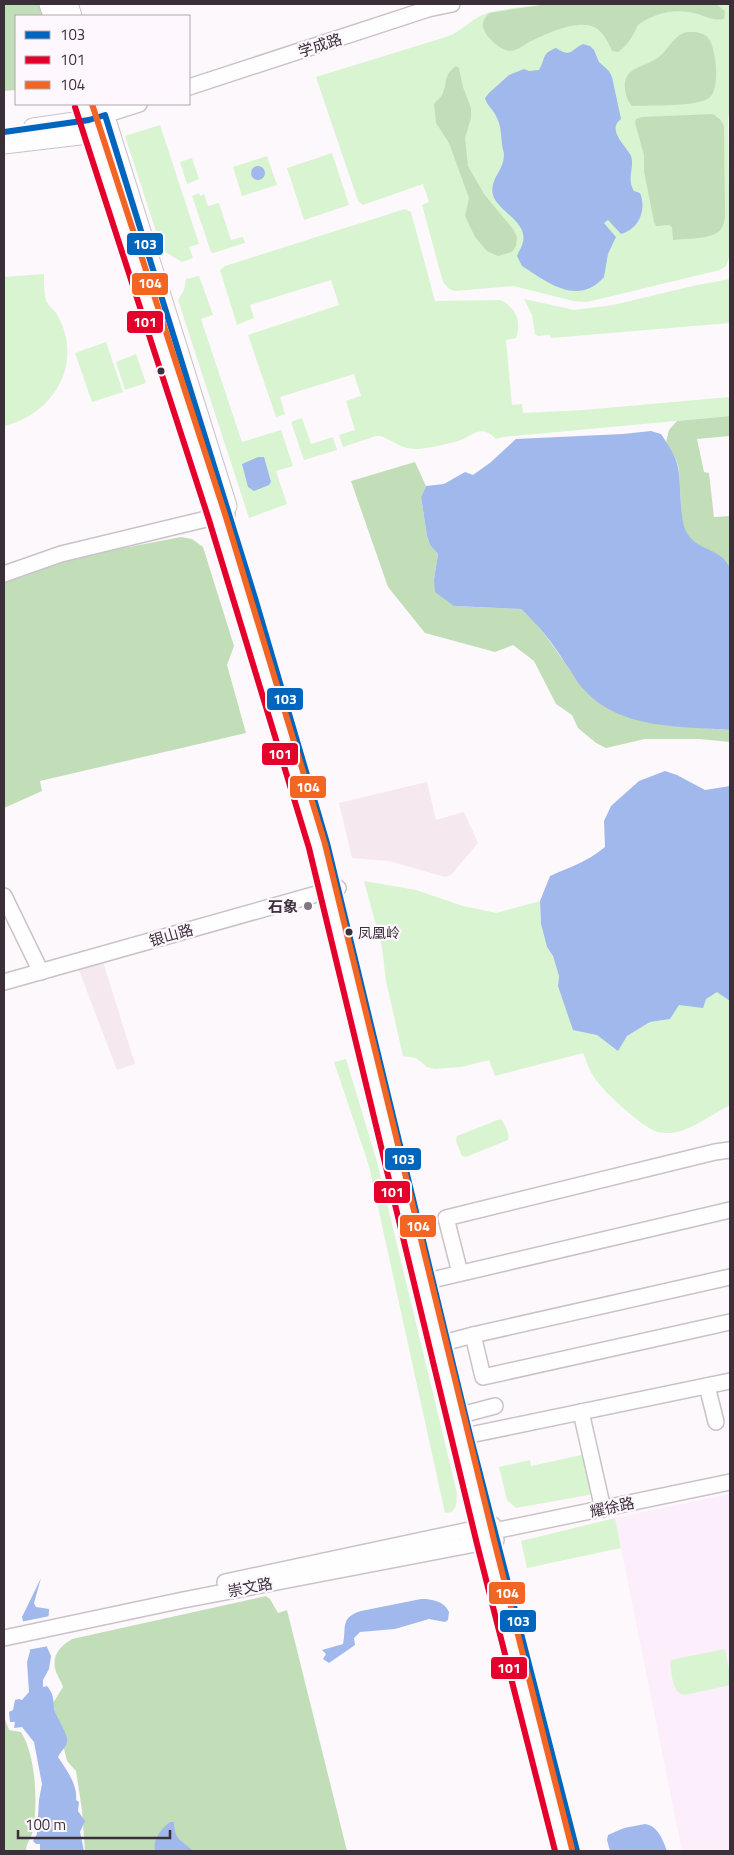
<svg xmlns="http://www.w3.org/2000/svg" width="734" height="1855" viewBox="0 0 734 1855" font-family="'Titillium Web','Noto Sans SC',sans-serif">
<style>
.built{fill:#fceefa}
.industrial{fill:#f5e8ee}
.green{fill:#d9f4d1}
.forest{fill:#c2deb9}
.water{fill:#a0b8eb}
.pier{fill:#fdf8fc}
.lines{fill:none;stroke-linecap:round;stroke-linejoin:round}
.minor-casing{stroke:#cac2c9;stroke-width:18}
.major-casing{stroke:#cac2c9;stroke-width:21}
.minor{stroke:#fffeff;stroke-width:15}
.major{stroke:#fffeff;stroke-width:19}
.bus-1-casing{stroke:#fef7fd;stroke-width:10}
.bus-2-casing{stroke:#fef7fd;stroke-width:10}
.bus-3-casing{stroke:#fef7fd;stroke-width:10}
.bus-1{stroke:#0065bd;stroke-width:6}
.bus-2{stroke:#e4002b;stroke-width:6}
.bus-3{stroke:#f26522;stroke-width:6}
.bus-dot{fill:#3b303a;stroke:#fef7fd;stroke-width:2}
.poi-dot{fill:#7f767e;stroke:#fef7fd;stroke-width:2}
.labels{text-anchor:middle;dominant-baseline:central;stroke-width:4.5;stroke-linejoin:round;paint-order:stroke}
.bus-label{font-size:14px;fill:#3b303a;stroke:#fef7fd;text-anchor:start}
.street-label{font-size:15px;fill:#3b303a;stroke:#fef7fd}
.poi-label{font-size:15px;font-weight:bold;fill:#3b303a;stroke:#fef7fd;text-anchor:end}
.line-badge{stroke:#fef7fd;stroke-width:2}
.badge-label{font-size:14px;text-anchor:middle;font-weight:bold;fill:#fff}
</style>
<rect width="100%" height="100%" fill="#fdf8fc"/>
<path class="built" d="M730 1494V1851H682L615 1518Z"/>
<g class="industrial">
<path d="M427 782 436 820 464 812 478 843 451 875 445 877 389 861 352 858 339 803Z"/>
<path d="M103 962 135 1064 117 1070 77 965Z"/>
</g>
<g class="green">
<path d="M548 4H730V110L728 118 730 254 726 266 720 270 587 302 573 301 513 286 455 291 449 289 443 282 422 205 429 202 423 184 363 205 358 201 316 77 449 36C461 31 470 21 482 15 500 8 528 7 548 4Z"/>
<path d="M160 125 199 244 189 247 193 258 182 262 162 250 125 136Z"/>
<path d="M332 153 349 205 304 220 287 168Z"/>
<path d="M267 156 277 185 242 196 233 167Z"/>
<path d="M192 158 199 179 187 184 180 162Z"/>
<path d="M199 193 200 196 204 194 208 206 219 203 231 240 243 237 245 243 213 253 211 252 192 196Z"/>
<path d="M405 209 411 212 435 301 501 300C516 308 522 322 516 338L506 340 512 405 522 404 523 413 583 410 730 397V416L503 437 496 439C482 425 476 433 461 440 453 443 422 450 414 449 403 449 391 440 381 436H376L343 447 339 435 355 430 346 401 361 396 354 374 280 397 285 414 276 417 248 335 339 305 331 280 250 305 254 318 237 325 220 270 225 266Z"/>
<path d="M44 274C44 282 44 293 46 301 48 305 53 309 56 313 59 318 62 324 64 330 78 375 47 416 4 426V277Z"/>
<path d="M199 276 213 315 201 319 242 442 281 430 293 466 276 471 287 504 249 518 178 300 184 290 186 279Z"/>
<path d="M730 279V323L551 338 550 335 538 336 535 334 532 315 524 299 574 310 613 305 697 285Z"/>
<path d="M106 342 123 392 92 402 75 353Z"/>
<path d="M136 354 146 383 125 390 116 362Z"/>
<path d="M302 418 311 444 333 437 337 450 304 460 291 422Z"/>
<path d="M364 881 416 890 463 906 496 913 540 901 541 924 547 947 553 956 559 976 558 986 597 1035 618 1050 627 1036 650 1022 670 1019 692 968 730 1001V1105C712 1114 691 1131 671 1133 667 1133 659 1133 655 1131 640 1125 600 1089 592 1074 588 1067 586 1060 583 1053L495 1076 489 1060 461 1067 435 1069 427 1067 416 1058 403 1056 386 981 382 947Z"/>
<path d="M346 1059 377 1162 457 1493 456 1506 452 1512 445 1513 369 1166 334 1062Z"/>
<path d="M500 1119C505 1122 510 1135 508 1140L466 1157 462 1156 456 1141 457 1136Z"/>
<path d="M586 1454 594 1494 516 1508 507 1500 499 1467 530 1460 531 1466Z"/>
<path d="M615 1518 621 1548 527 1568 521 1541Z"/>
<path d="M725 1649 730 1675V1685L685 1695C672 1694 672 1674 670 1663L671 1660Z"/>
</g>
<g class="forest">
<path d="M4 4H39L44 16H16V90L4 91Z"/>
<path d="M548 4H716L725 11 724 19C715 21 707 17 698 14 676 8 656 12 638 25 632 37 629 44 618 52L612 51C608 42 603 31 594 27 577 19 546 34 531 41 525 44 517 51 510 51 501 51 484 36 483 26 482 21 486 17 489 13Z"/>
<path d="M688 32C695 32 705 32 709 39 716 49 721 90 709 98 697 107 650 105 632 106 627 100 626 96 625 89 622 67 646 67 659 57 669 49 674 34 688 32Z"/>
<path d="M456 66 459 68 463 87 471 108V118L465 138 468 166 484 194 513 229 517 237 516 246 512 252 498 256 487 251 475 237 465 216 469 198 449 143 436 123 434 104C436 101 440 98 442 95 448 84 442 76 456 66Z"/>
<path d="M713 114 721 120 724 126 725 217C724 222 723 229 718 232 707 240 686 238 673 240L672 227 669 225 656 226 654 222 644 171V155L635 123 636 119 642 117Z"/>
<path d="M730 416V436L697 439 704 472 709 473 714 517 730 516V568C722 549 699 552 688 536 678 521 682 485 678 466 676 457 671 450 666 442L669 430 677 421Z"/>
<path d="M415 462 426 486 421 497 427 536 430 545 438 554 434 579 454 606 521 609 533 620 548 639 585 691 608 708 665 725 730 730V742L699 739H645L606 748 596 743 578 728 572 715 556 704 534 661 513 645 495 652 425 633 388 587 351 481Z"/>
<path d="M181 537 192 539 203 547 234 646 227 665 246 733 40 781 42 791 4 808V580L66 559Z"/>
<path d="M266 1596 270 1599 278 1613 287 1610 347 1851H85L82 1810 76 1771 67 1761 53 1703 63 1687C61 1681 58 1677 56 1672 51 1656 59 1647 72 1639Z"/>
<path d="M4 1717 9 1730 21 1732C36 1756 38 1802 33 1830 32 1838 26 1843 26 1851H4Z"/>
</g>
<g class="water">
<path d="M583 44 590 46 594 50 599 62 609 71 612 77 621 119C606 130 626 145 631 156 635 168 626 178 634 191L640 193C647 210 639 229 621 234L608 220 604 223 616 237 608 254 604 277C578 307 547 282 522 266L517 256C518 252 521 249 522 245 531 223 497 211 493 195 489 179 504 171 504 155 504 151 502 148 502 144 501 135 501 126 497 118 494 110 487 106 485 98L489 93 509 75 524 69 529 71 539 70C546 58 541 54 556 48 572 58 570 50 583 44Z"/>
<circle cx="258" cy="173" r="7"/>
<path d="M651 431 661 434C668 445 676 455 678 468 682 485 678 523 689 536 700 551 722 549 730 568V730C681 726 622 730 585 691 577 683 572 672 565 663 553 643 538 625 521 609L454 606 435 592 434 579 438 554 430 545 427 536 421 497 426 486 444 484 465 472 473 475 491 462 516 439 623 434Z"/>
<path d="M258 457H264L271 482 269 485 254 491 248 487 242 464Z"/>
<path d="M665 771 677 775 705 790 730 786V1001L717 992 706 999 703 1008 679 1005 670 1019 650 1022 627 1036 618 1051 597 1035 573 1030 558 986 559 976 553 956 547 947 541 924 540 901 550 876C572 866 585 863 605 847L604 821 611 806 639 781Z"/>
<path d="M41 1578 34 1603 36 1607 49 1609 47 1647 51 1656 49 1669 43 1680V1687L47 1686C57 1698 51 1705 57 1716 60 1723 66 1732 67 1739 68 1746 61 1751 58 1757 66 1769 78 1785 76 1800L79 1802 78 1811 85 1821 80 1832 84 1851H40V1844H36L33 1841 37 1834 39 1800 42 1784 34 1742 22 1727 14 1728 15 1722H10L9 1712 13 1710 15 1700 19 1699 22 1700 29 1692 27 1662 30 1651 22 1617Z"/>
<path d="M421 1599C432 1599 444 1601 449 1612L448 1620 445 1622 429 1619 395 1629 360 1632 354 1638 355 1645 329 1663 323 1659 326 1654 322 1650 343 1644C347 1628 339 1618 361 1611Z"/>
<path d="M170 1822H174C174 1840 182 1840 193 1851H155C153 1839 160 1830 170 1822Z"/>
<path d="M645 1824C658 1826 663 1840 667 1851H610L607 1840 608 1835 624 1828Z"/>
</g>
<path class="pier" d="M50 1616 49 1646 27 1650 20 1622Z"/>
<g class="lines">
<defs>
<g id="minor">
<path d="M189 87 428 9 452 4"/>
<path d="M95 118 139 104"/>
<path d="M4 574 61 554 227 514"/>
<path d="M4 896 41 972"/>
<path d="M4 982 338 888"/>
<path d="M460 1273 446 1218 715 1152 730 1150"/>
<path d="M432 1280 730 1210"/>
<path d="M473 1335 483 1377 730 1322"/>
<path d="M447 1342 473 1335 730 1277"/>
<path d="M707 1386 716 1422"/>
<path d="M581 1412 603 1509"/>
<path d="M465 1414 495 1406"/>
<path d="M470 1435 730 1381"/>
<path d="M494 1531 730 1482"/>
<path d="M225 1582 493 1525"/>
<path d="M4 1638 183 1600 496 1540"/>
</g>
<g id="major">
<path d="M49 4 53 16"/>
<path d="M68 4 72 16"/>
<path d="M83 104 217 517 279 717 317 846 486 1542 564 1851"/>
<path d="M101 104 227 506"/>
<path d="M33 128 89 120"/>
<path d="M4 144 80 135 104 130"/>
</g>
</defs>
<use href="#minor" class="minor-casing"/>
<use href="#major" class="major-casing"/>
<use href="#minor" class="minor"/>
<use href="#major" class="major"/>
<defs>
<path id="bus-1" d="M4 132 89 120 105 115 255 598 327 843 470 1435 577 1851"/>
<path id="bus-2" d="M75 107 209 520 309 848 477 1544 555 1851"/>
<path id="bus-3" d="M92 104 225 514 325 844 494 1540 572 1849"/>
</defs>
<use href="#bus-1" class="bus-1-casing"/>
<use href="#bus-2" class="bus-2-casing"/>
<use href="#bus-3" class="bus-3-casing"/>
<use href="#bus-1" class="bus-1"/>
<use href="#bus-2" class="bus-2"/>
<use href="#bus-3" class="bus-3"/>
</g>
<g class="bus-dot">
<circle cx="161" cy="371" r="4.5"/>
<circle cx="349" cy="932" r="4.5"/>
</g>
<circle class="poi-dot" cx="308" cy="906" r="5"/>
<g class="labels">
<g class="bus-label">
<text x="358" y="932">凤凰岭</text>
</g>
<g class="street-label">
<text transform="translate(320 45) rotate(-18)">学成路</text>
<text transform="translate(171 935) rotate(-16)">银山路</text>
<text transform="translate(612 1507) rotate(-12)">耀徐路</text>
<text transform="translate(250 1587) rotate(-11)">崇文路</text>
</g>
<g class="poi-label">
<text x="298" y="906">石象</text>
</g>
</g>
<g class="line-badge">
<rect x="126" y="232" width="38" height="24" rx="5" fill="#0065bd"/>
<rect x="131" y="272" width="38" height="24" rx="5" fill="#f26522"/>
<rect x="126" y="310" width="38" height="24" rx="5" fill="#e4002b"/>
<rect x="266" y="687" width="38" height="24" rx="5" fill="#0065bd"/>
<rect x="261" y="742" width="38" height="24" rx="5" fill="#e4002b"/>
<rect x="289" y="775" width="38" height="24" rx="5" fill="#f26522"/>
<rect x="384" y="1147" width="38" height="24" rx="5" fill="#0065bd"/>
<rect x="373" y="1180" width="38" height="24" rx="5" fill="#e4002b"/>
<rect x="399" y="1214" width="38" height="24" rx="5" fill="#f26522"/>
<rect x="488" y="1581" width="38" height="24" rx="5" fill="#f26522"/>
<rect x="499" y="1609" width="38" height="24" rx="5" fill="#0065bd"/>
<rect x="490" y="1656" width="38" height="24" rx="5" fill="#e4002b"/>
</g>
<g class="badge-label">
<text x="145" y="249">103</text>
<text x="150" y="288">104</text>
<text x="145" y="327">101</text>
<text x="285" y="704">103</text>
<text x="280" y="759">101</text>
<text x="308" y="792">104</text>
<text x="403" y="1164">103</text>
<text x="392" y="1197">101</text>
<text x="418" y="1231">104</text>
<text x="507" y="1598">104</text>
<text x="518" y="1626">103</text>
<text x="509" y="1673">101</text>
</g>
<rect width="734" height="1855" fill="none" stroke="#3b303a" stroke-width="10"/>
<rect x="15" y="15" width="175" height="90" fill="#fef7fd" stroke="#b0a7af"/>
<rect x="25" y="31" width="25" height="8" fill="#0065bd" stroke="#b0a7af"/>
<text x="60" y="40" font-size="15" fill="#3b303a">103</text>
<rect x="25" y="56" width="25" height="8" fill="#e4002b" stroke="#b0a7af"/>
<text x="60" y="65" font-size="15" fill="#3b303a">101</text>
<rect x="25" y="81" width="25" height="8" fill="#f26522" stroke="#b0a7af"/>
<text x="60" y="90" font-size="15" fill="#3b303a">104</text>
<path d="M18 1830v8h152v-8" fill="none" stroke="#3b303a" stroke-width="2.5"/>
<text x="25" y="1830" font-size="15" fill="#3b303a" stroke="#fef7fd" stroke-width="4" paint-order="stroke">100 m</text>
</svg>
